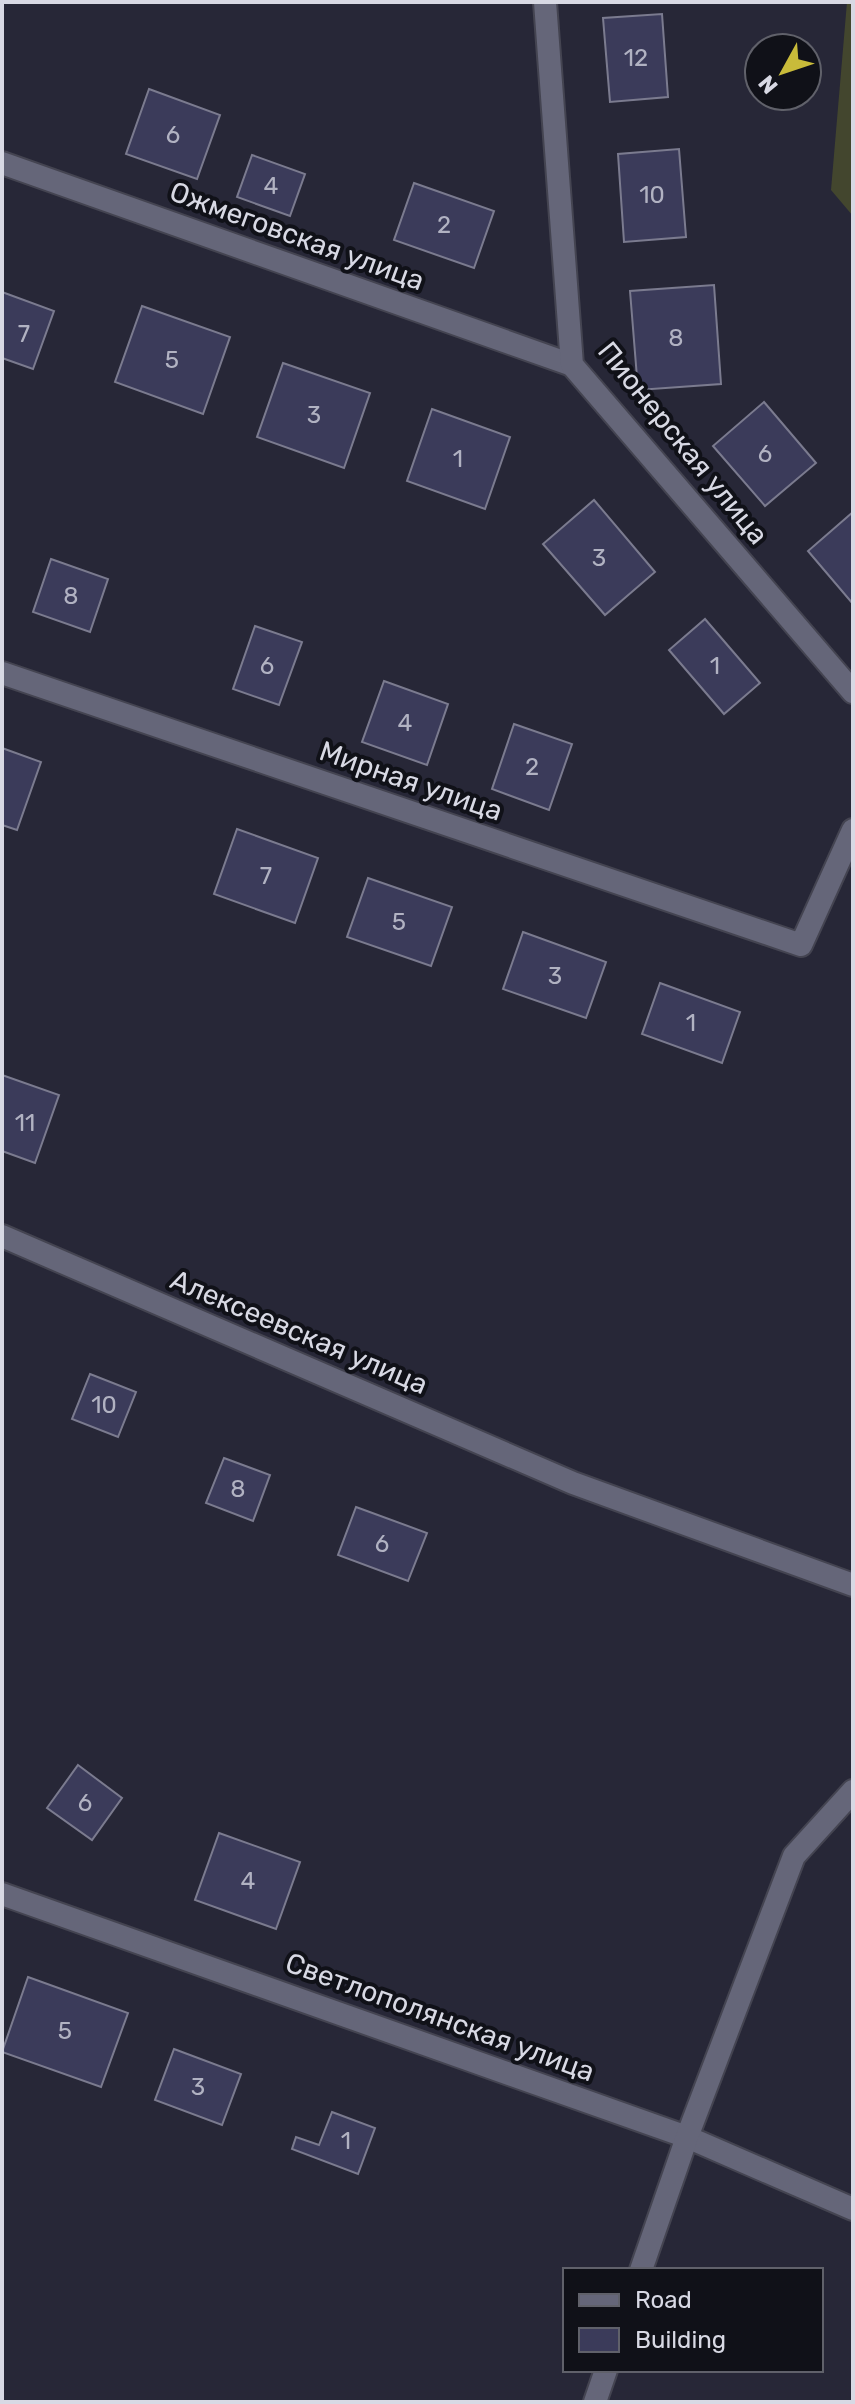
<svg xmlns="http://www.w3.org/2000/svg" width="855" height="2404" viewBox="0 0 855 2404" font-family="Rubik,sans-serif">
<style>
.green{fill:#43462e}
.building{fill:#3b3b5a;stroke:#7b7b8f;stroke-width:2}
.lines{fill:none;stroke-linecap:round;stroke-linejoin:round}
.service-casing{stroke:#444451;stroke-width:26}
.minor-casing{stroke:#444451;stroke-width:26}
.service{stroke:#656679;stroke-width:22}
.minor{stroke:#656679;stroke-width:22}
.labels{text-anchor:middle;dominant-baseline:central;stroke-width:8;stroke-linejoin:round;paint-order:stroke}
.number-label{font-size:24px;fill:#b1b2c2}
.street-label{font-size:28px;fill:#d8d9e4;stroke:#101118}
</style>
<rect width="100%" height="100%" fill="#272737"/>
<path class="green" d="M847 2H853V216L831 190Z"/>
<g class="building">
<path d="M662 14 668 97 610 102 603 18Z"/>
<path d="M149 89 220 115 197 179 126 154Z"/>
<path d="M679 149 686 237 624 242 618 154Z"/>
<path d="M252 155 305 174 290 216 237 197Z"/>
<path d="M414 183 494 211 474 268 394 240Z"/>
<path d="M714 285 721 384 638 390 630 291Z"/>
<path d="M2 292 54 311 33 369 2 358Z"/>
<path d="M142 306 230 337 203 414 115 382Z"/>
<path d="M283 363 370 393 344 468 257 437Z"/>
<path d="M764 402 816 463 765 506 713 446Z"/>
<path d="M432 409 510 437 485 509 407 481Z"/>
<path d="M594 500 655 572 605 615 543 544Z"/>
<path d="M853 512V604L808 551Z"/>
<path d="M51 559 108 579 90 632 33 612Z"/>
<path d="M705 619 760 683 724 714 669 650Z"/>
<path d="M255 626 302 642 279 705 233 689Z"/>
<path d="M384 681 448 704 427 765 362 742Z"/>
<path d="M514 724 572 744 549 810 492 789Z"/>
<path d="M2 748 41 762 17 830 2 825Z"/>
<path d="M237 829 318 858 295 923 214 894Z"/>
<path d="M368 878 452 907 431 966 347 937Z"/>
<path d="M523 932 606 962 586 1018 503 989Z"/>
<path d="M660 983 740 1012 722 1063 642 1034Z"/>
<path d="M2 1075 59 1095 35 1163 2 1151Z"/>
<path d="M90 1374 136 1392 118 1437 72 1419Z"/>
<path d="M224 1458 270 1475 253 1521 206 1503Z"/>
<path d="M356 1507 427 1533 408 1581 338 1555Z"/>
<path d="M78 1765 122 1798 92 1840 47 1808Z"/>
<path d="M219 1833 300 1862 276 1929 195 1900Z"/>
<path d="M28 1977 128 2013 101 2087 2 2052Z"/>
<path d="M174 2049 241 2074 222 2125 155 2100Z"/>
<path d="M332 2112 375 2128 358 2174 292 2149 296 2137 319 2145Z"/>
</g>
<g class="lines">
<defs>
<path id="service" d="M2 163 572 365"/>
<g id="minor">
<path d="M545 2 572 365 853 692"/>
<path d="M2 673 801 945 853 830"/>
<path d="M2 1236 573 1483 853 1585"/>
<path d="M2 1894 687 2137 853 2209"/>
<path d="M641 2270 687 2137 794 1856 853 1791"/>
<path d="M595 2402 606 2370"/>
</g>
</defs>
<use href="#service" class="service-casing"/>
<use href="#minor" class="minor-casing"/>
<use href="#service" class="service"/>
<use href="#minor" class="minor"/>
</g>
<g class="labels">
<g class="number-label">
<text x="636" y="58">12</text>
<text x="173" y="135">6</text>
<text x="271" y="186">4</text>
<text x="652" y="195">10</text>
<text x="444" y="225">2</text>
<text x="24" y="334">7</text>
<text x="676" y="338">8</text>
<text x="172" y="360">5</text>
<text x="314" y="415">3</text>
<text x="765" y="454">6</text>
<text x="458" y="459">1</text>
<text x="599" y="558">3</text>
<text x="71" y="596">8</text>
<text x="267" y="666">6</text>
<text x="715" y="666">1</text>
<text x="405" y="723">4</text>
<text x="532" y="767">2</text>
<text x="266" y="876">7</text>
<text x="399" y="922">5</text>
<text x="555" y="976">3</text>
<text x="691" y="1023">1</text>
<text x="25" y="1123">11</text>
<text x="104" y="1405">10</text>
<text x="238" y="1489">8</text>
<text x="382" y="1544">6</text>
<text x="85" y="1803">6</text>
<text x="248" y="1881">4</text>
<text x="65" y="2031">5</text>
<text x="198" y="2087">3</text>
<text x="346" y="2141">1</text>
</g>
<g class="street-label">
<text transform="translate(297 236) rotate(20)">Ожмеговская улица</text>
<text transform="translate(683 443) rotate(51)">Пионерская улица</text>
<text transform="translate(411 781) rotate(19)">Мирная улица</text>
<text transform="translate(299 1332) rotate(23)">Алексеевская улица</text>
<text transform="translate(440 2017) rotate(20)">Светлополянская улица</text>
</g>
</g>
<rect width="855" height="2404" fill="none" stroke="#d8d9e4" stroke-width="8"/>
<rect x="563" y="2268" width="260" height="104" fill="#101118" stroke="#60616a" stroke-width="2"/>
<rect x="579" y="2294" width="40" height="12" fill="#656679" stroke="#60616a" stroke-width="2"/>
<text x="635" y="2308" font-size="24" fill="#d8d9e4">Road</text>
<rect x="579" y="2328" width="40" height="24" fill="#3b3b5a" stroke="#60616a" stroke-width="2"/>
<text x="635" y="2348" font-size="24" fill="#d8d9e4">Building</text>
<g transform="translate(783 72) rotate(230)"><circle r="38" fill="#101118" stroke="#60616a" stroke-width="2"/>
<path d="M0-6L14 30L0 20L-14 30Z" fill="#c9bb3a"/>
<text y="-12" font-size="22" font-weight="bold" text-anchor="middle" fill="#d8d9e4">N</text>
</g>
</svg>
